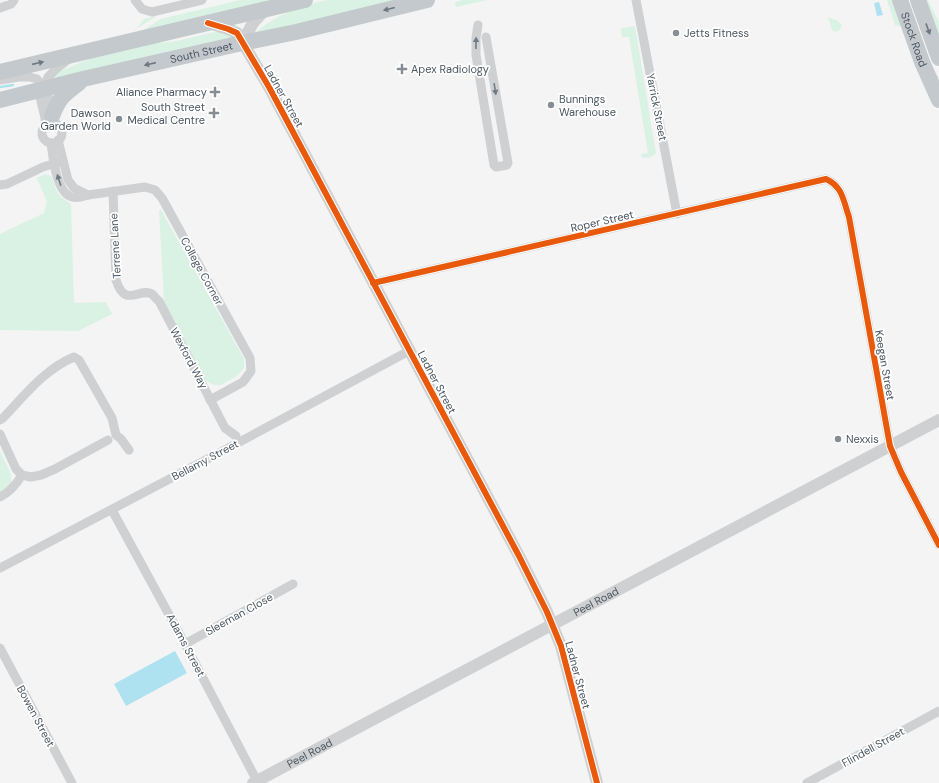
<svg xmlns="http://www.w3.org/2000/svg" width="939" height="783" viewBox="0 0 939 783" font-family="'DM Sans',sans-serif">
<style>
.green{fill:#d9f2e3}
.water{fill:#aee2f0}
.lines{fill:none;stroke-linecap:round;stroke-linejoin:round}
.stream{stroke:#aee2f0;stroke-width:2.5}
.minor{stroke:#ced0d2;stroke-width:9}
.tertiary{stroke:#ced0d2;stroke-width:12}
.trunk{stroke:#c4c9cd;stroke-width:16}
.cycleway-casing{stroke:#fff;stroke-width:8}
.cycleway{stroke:#e8590c;stroke-width:6}
.oneway{fill:#6f7881}
.oneway2{fill:#727b83}
.poi-dot{fill:#868d94;stroke:#fff;stroke-width:1.5}
.labels{text-anchor:middle;dominant-baseline:central;stroke-width:3.5;stroke-linejoin:round;paint-order:stroke}
.poi-label{font-size:11px;fill:#4a5661;stroke:#fff;text-anchor:start}
.street-label{font-size:11px;fill:#4a5661;stroke:#fff}
</style>
<rect width="100%" height="100%" fill="#f4f4f4"/>
<g class="green">
<path d="M240 0H284L98 41 143 30 161 19Z"/>
<path d="M327 0H399L256 34V32C277 14 301 6 327 0Z"/>
<path d="M463 0H487L456 7 455 2Z"/>
<path d="M887 0H895L901 27 895 25Z"/>
<path d="M924 0H928L939 22V43Z"/>
<path d="M157 16 136 29 144 19Z"/>
<path d="M828 17 838 21 842 25 840 30 835 32 832 30Z"/>
<path d="M635 26 656 153C653 157 647 159 642 157L641 154 648 153 629 37H622L621 29 622 28Z"/>
<path d="M215 32H221L235 37 56 82 49 78 60 71 92 58 155 43 172 42Z"/>
<path d="M45 174 51 176C58 192 55 194 71 204L74 303 106 302 112 314 78 331 0 330V234L44 213 47 202 37 178Z"/>
<path d="M159 210H161L244 359V368L237 376 221 385H214L206 381 164 302Z"/>
<path d="M0 451 11 474V485L0 494Z"/>
</g>
<g class="water">
<path d="M879 2 883 15 877 16 874 3Z"/>
<path d="M175 651 187 673 126 706 114 684Z"/>
</g>
<g class="lines">
<path class="stream" d="M0 87 13 85"/>
<g class="minor">
<path d="M135 0 142 9 152 12 202 0"/>
<path d="M636 0 677 214"/>
<path d="M0 8 11 4 14 0"/>
<path d="M478 25 476 38V55L494 165 496 167 507 165 508 163 486 37"/>
<path d="M0 80 19 77H30L37 79 48 96 52 116 56 124"/>
<circle cx="52" cy="133" r="10"/>
<path d="M46 126 45 118 40 97 48 77 56 69 69 59"/>
<path d="M58 140 68 180 74 188 88 195"/>
<path d="M51 143C53 157 56 193 72 197 78 199 83 196 88 195L145 187 155 190 162 198 250 358 251 371 243 382 210 400"/>
<path d="M0 185 7 184 43 167 63 161"/>
<path d="M113 191 116 280C125 309 139 287 152 294 154 296 157 300 159 301L225 428 236 436"/>
<path d="M373 283 826 179C843 187 843 200 849 217L890 446 901 472 939 545"/>
<path d="M0 420 3 418C25 395 45 369 74 357L79 360 112 418 116 435 121 439 129 450"/>
<path d="M0 434 16 469 22 475 31 477 41 475 55 469 108 440"/>
<path d="M0 497C10 492 16 485 22 475"/>
<path d="M112 510 185 644 257 781"/>
<path d="M0 568 219 453 409 351"/>
<path d="M185 644 293 584"/>
<path d="M0 648 72 783"/>
<path d="M807 783 939 711"/>
</g>
<g class="tertiary">
<path d="M209 23 228 29 237 33 269 87 519 556 547 612 561 646 597 783"/>
<path d="M242 43 253 23 265 10"/>
<path id="s1" d="M253 783 939 420"/>
</g>
<g class="trunk">
<path id="s2" d="M900 0 922 62 939 100"/>
<path d="M918 0 939 58"/>
<path d="M0 72 305 0"/>
<path id="s3" d="M0 100 83 79 242 43 296 32 427 0"/>
<path d="M52 116C59 98 64 94 79 83"/>
</g>
<defs>
<g id="cycleway">
<path d="M208 23 228 29 237 33 269 87 519 556 547 612 561 646 597 783"/>
<path d="M373 283 826 179C843 187 843 200 849 217L890 446 901 472 939 545"/>
</g>
</defs>
<use href="#cycleway" class="cycleway-casing"/>
<use href="#cycleway" class="cycleway"/>
</g>
<defs><path id="oneway-solid" d="M-6-.8H1V-3.2L6.5 0L1 3.2V.8H-6Z"/></defs>
<g class="oneway">
<use href="#oneway-solid" transform="translate(389 9) rotate(166)"/>
<use href="#oneway-solid" transform="translate(928 29) rotate(70)"/>
<use href="#oneway-solid" transform="translate(38 63) rotate(-13)"/>
<use href="#oneway-solid" transform="translate(150 64) rotate(167)"/>
</g>
<g class="oneway2">
<use href="#oneway-solid" transform="translate(476 43) rotate(-89)"/>
<use href="#oneway-solid" transform="translate(495 89) rotate(81)"/>
<use href="#oneway-solid" transform="translate(59 180) rotate(-108)"/>
</g>
<g class="poi-dot">
<circle cx="676" cy="33" r="4"/>
<path d="M400 63h4v4h4v4h-4v4h-4v-4h-4v-4h4z"/>
<path d="M213 86h4v4h4v4h-4v4h-4v-4h-4v-4h4z"/>
<circle cx="551" cy="105" r="4"/>
<path d="M212 107h4v4h4v4h-4v4h-4v-4h-4v-4h4z"/>
<circle cx="119" cy="119" r="4"/>
<circle cx="838" cy="439" r="4"/>
</g>
<g class="labels">
<g class="poi-label">
<text x="684" y="33">Jetts Fitness</text>
<text x="411" y="69">Apex Radiology</text>
<text x="207" y="92" text-anchor="end">Aliance Pharmacy</text>
<text x="559" y="99">Bunnings<tspan x="559" dy="13">Warehouse</tspan></text>
<text x="205" y="107" text-anchor="end">South Street<tspan x="205" dy="13">Medical Centre</tspan></text>
<text x="111" y="113" text-anchor="end">Dawson<tspan x="111" dy="13">Garden World</tspan></text>
<text x="846" y="439">Nexxis</text>
</g>
<g class="street-label">
<text stroke="none"><textPath href="#s2" startOffset="42">Stock Road</textPath></text>
<text stroke="none"><textPath href="#s3" startOffset="207">South Street</textPath></text>
<text transform="translate(284 96) rotate(61)">Ladner Street</text>
<text transform="translate(657 107) rotate(79)">Yarrick Street</text>
<text transform="translate(602 221) rotate(-13)">Roper Street</text>
<text transform="translate(115 246) rotate(-93)">Terrene Lane</text>
<text transform="translate(202 271) rotate(61)">College Corner</text>
<text transform="translate(189 358) rotate(62)">Wexford Way</text>
<text transform="translate(885 365) rotate(80)">Keegan Street</text>
<text transform="translate(437 382) rotate(62)">Ladner Street</text>
<text transform="translate(205 460) rotate(-28)">Bellamy Street</text>
<text stroke="none"><textPath href="#s1" startOffset="388">Peel Road</textPath></text>
<text transform="translate(239 614) rotate(-29)">Sleeman Close</text>
<text transform="translate(186 645) rotate(62)">Adams Street</text>
<text transform="translate(578 675) rotate(75)">Ladner Street</text>
<text transform="translate(36 716) rotate(62)">Bowen Street</text>
<text transform="translate(873 747) rotate(-29)">Flindell Street</text>
<text stroke="none"><textPath href="#s1" startOffset="64">Peel Road</textPath></text>
</g>
</g>
</svg>
